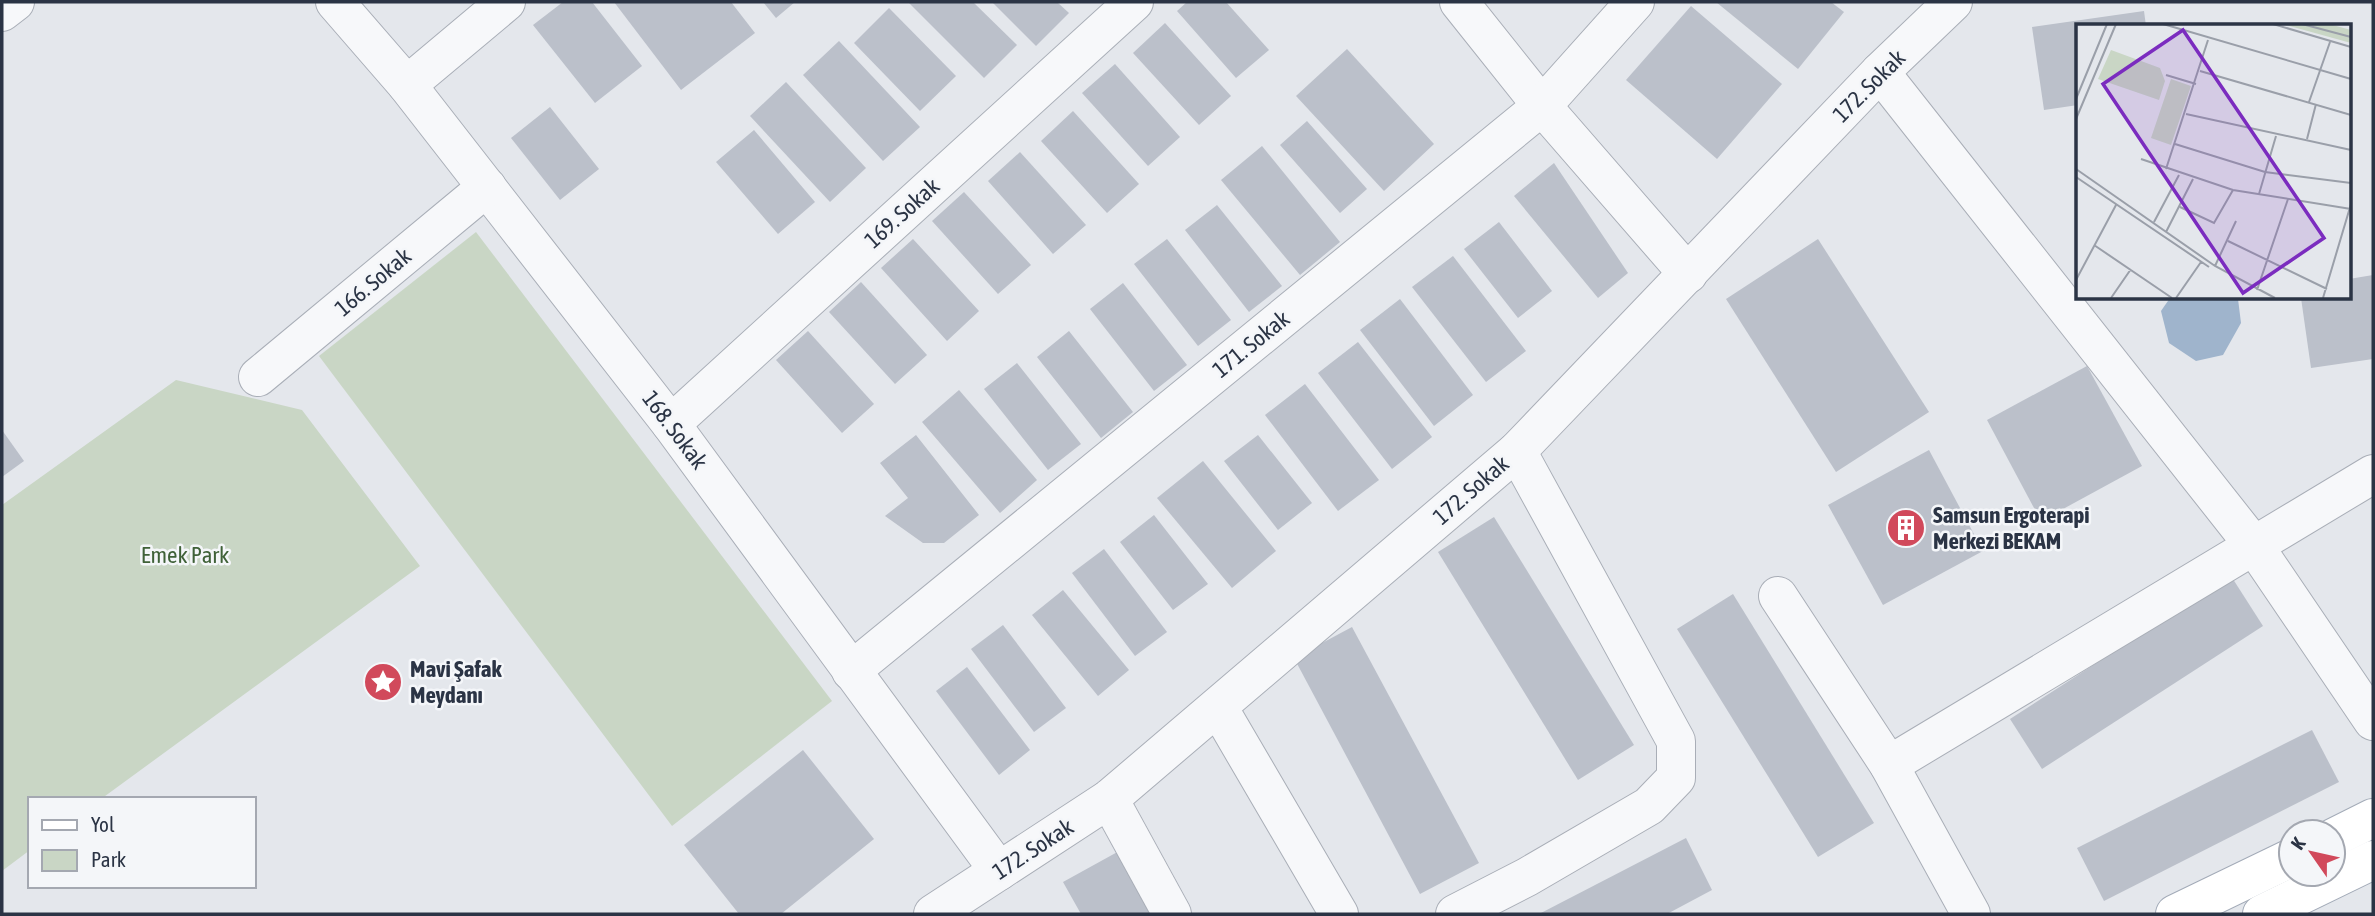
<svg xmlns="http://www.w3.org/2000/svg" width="2375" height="916" viewBox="0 0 2375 916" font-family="'Asap Condensed',sans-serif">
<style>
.green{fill:#c9d6c5}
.water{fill:#9fb4cc}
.building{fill:#bbc0ca}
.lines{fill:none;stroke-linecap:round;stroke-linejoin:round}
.minor-casing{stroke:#a9aeb7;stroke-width:40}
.major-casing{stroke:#a3abb8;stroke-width:40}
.minor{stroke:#f7f8fa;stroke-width:38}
.major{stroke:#fff;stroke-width:38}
.labels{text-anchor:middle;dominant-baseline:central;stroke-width:5;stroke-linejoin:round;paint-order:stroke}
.street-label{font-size:23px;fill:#2b3445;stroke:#f4f6f9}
.poi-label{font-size:23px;font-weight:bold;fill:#2b3445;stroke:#f4f6f9;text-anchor:start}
.park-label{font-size:23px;fill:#3f6138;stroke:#f4f6f9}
.inset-road{fill:none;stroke:#9a9fa9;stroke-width:2}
.view{fill:#7b2cbf;fill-opacity:0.15;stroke:#7b2cbf;stroke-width:3.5}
.inset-edge{fill:none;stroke:#2b3445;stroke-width:3.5}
</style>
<rect width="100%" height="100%" fill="#e4e7ec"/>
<g class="green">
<path d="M476 232 832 701 672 826 319 356Z"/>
<path d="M176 380 302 410 420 566 101 799H30V850L2 871V505Z"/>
</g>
<path class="water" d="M2170 298 2238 299 2241 323 2223 355 2196 361 2169 343 2161 311Z"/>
<g class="building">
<path d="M563 2H592L642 66 595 103 533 25Z"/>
<path d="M614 2H731L755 33 681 90Z"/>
<path d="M763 2H795L776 18Z"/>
<path d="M908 2H973L1017 45 984 78Z"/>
<path d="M992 2H1057L1069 13 1036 46Z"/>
<path d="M1187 2H1226L1269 50 1236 78 1177 11Z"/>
<path d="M1716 2H1831L1844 12 1798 69Z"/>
<path d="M1691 6 1782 84 1717 159 1626 80Z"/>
<path d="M889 8 956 76 920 111 854 43Z"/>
<path d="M2144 11 2146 26H2078V105L2044 110 2032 27Z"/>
<path d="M1165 23 1231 96 1199 125 1133 53Z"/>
<path d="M839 41 920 127 883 161 803 75Z"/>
<path d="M1347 49 1434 144 1384 191 1296 96Z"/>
<path d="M1115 64 1180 137 1148 166 1082 93Z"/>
<path d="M786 82 866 168 830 202 750 116Z"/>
<path d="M550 107 599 169 560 200 511 138Z"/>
<path d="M1073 111 1139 184 1107 213 1041 141Z"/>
<path d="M1307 121 1367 189 1340 213 1280 145Z"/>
<path d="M754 130 815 202 778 234 716 162Z"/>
<path d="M1262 146 1340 242 1300 275 1221 180Z"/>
<path d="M1020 152 1086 225 1053 254 988 181Z"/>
<path d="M1554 163 1628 273 1598 298 1514 196Z"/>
<path d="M964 192 1031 265 998 294 932 221Z"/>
<path d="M1217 205 1282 286 1249 312 1185 230Z"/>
<path d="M1499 222 1552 291 1518 318 1464 249Z"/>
<path d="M913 239 979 311 947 341 881 268Z"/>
<path d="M1167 239 1231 320 1198 346 1134 264Z"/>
<path d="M1818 239 1929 412 1836 472 1726 299Z"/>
<path d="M1453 256 1526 351 1486 382 1412 287Z"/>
<path d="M2373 275V359L2311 368 2301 298H2349V279Z"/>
<path d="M861 282 927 355 895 384 829 312Z"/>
<path d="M1123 283 1187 365 1154 391 1090 309Z"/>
<path d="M1400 299 1473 395 1434 426 1360 330Z"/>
<path d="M808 331 874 404 842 433 776 360Z"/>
<path d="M1069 331 1133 412 1101 438 1037 357Z"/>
<path d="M1358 342 1432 437 1392 469 1318 373Z"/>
<path d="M1017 363 1081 444 1048 470 984 389Z"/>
<path d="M2087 366 2142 466 2041 521 1987 420Z"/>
<path d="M1305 384 1379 480 1338 511 1265 415Z"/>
<path d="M959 390 1037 480 1000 513 922 422Z"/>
<path d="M2 430 24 461 2 477Z"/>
<path d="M916 435 979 515 944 543H923L885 516 908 498 880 463Z"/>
<path d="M1258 435 1312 503 1278 530 1224 461Z"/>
<path d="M1929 450 1983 551 1883 605 1828 505Z"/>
<path d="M1203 461 1276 551 1232 588 1157 498Z"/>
<path d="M1154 515 1208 584 1173 610 1120 542Z"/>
<path d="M1494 517 1634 745 1578 780 1438 552Z"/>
<path d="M1104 549 1167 632 1135 656 1072 573Z"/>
<path d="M2231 576 2263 626 2042 769 2010 719Z"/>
<path d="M1063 590 1129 670 1098 696 1032 615Z"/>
<path d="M1733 594 1874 823 1818 857 1677 629Z"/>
<path d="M1003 625 1066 708 1034 732 971 649Z"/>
<path d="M1352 627 1479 863 1420 894 1294 658Z"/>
<path d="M967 667 1030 750 999 775 936 691Z"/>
<path d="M2312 730 2339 782 2104 901 2077 848Z"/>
<path d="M803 750 874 839 781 914H739L684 845Z"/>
<path d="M1686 838 1712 890 1667 914H1539Z"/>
<path d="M1121 850 1156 914H1081L1063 882Z"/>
</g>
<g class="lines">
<defs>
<g id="minor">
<path d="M335 2 407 85 671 424 999 871"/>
<path d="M1459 2 1542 106 1688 274"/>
<path d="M2 12 15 2"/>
<path d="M1880 72 2255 547 2373 721"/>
<path d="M407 85 506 2"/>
<path d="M258 377 487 187"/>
<path d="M671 424 1134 2"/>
<path d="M1778 596 1889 765 1971 914"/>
<path d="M851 671 1542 106 1635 2"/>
<path d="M1218 707 1339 914"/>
<path d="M1889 765 2373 474"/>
<path d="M1109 799 1172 914"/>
<path d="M933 914 1109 799 1517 451 1880 72 1953 2"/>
<path d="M1455 914 1527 877 1649 806 1676 778V741L1517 451"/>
</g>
<g id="major">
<path d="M2333 838 2373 818"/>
<path d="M2175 914 2291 858"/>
<path d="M2262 914 2373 860"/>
</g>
</defs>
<use href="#minor" class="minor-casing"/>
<use href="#major" class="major-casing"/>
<use href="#minor" class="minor"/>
<use href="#major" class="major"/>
</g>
<defs>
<symbol id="building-disc" viewBox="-11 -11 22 22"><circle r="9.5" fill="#d1495b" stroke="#f4f6f9"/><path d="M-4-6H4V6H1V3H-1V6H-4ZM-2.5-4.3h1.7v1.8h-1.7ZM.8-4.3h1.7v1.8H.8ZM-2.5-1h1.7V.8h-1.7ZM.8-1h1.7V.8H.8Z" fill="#fff"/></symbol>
<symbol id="sight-disc" viewBox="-11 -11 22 22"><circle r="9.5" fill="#d1495b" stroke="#f4f6f9"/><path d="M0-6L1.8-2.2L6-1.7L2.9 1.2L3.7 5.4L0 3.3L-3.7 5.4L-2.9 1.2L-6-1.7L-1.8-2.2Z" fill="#fff"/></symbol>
</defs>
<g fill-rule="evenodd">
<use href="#building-disc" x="1884" y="506" width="44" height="44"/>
<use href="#sight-disc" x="361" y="660" width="44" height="44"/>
</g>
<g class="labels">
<g class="street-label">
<text transform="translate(1869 86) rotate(-45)">172. Sokak</text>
<text transform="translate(902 213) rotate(-42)">169. Sokak</text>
<text transform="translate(373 282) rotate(-40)">166. Sokak</text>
<text transform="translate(1251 344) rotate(-39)">171. Sokak</text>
<text transform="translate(675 430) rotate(53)">168. Sokak</text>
<text transform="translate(1471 490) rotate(-41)">172. Sokak</text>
<text transform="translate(1033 849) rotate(-33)">172. Sokak</text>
</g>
<g class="poi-label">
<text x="1933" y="515">Samsun Ergoterapi<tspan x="1933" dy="26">Merkezi BEKAM</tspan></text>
<text x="410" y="669">Mavi Şafak<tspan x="410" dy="26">Meydanı</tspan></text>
</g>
<g class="park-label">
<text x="185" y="555">Emek Park</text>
</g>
</g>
<g transform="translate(2076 24)">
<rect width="275" height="275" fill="#e4e7ec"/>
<path d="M206 0H253L275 6V19ZM35 26 84 44 89 57 83 76 22 55ZM95 55 115 62 95 121 75 114Z" fill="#c9d6c5"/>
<path class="inset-road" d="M87 0 275 55M197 0 275 23M226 0 275 13M124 47 275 91M90 51 120 60M0 75 31 0M233 78 254 18M110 90 275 126M0 95 40 0M231 115 240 80M99 120 189 148 275 159M65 135 157 166 275 185M0 145 139 242 199 274M90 145 132 16M0 153 133 243M183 170 200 112M104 183 138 199 157 166M78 198 103 151M90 208 117 155M152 217 251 265M18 221 96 274M139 242 160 197M0 256 40 181M181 266 212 175M35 274 55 245M100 274 125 238M247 274 275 180"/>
<path class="view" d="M107 6 248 214 167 269 27 60Z"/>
<rect width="275" height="275" class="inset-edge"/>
</g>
<rect width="2375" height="916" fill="none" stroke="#2b3445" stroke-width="7"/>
<rect x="28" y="797" width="228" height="91" fill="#f4f6f9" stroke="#a4a8b1" stroke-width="2"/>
<rect x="42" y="820" width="35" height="10" fill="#ffffff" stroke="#a4a8b1" stroke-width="2"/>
<text x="91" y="832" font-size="21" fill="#2b3445">Yol</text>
<rect x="42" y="850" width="35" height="21" fill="#c9d6c5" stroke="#a4a8b1" stroke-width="2"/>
<text x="91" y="867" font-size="21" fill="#2b3445">Park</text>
<g transform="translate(2312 853) rotate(304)"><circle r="33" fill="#f4f6f9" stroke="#a4a8b1" stroke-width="2"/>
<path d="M0-5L12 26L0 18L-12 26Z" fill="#d1495b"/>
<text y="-10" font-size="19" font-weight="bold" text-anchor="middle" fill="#2b3445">K</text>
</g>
</svg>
